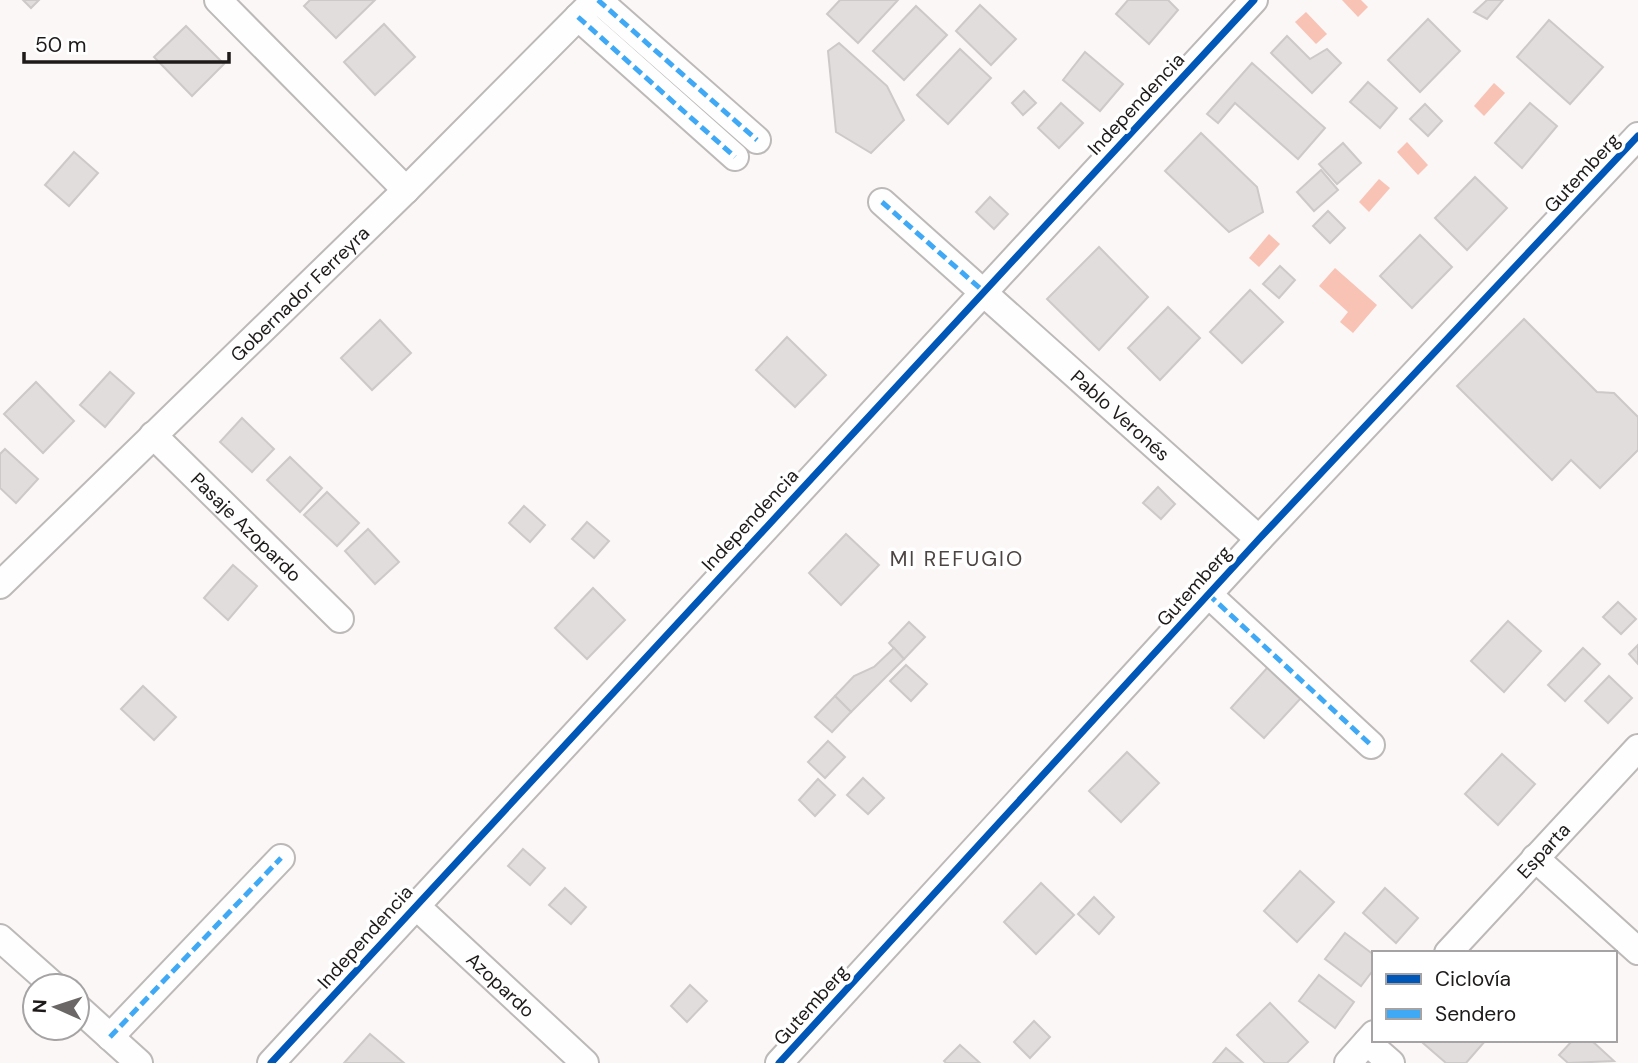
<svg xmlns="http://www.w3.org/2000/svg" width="1638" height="1063" viewBox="0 0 1638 1063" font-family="'DM Sans',sans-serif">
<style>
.water{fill:#f8c2b4}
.building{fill:#e1dddc;stroke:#ccc9c8;stroke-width:2}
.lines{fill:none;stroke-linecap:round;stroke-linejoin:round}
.street-casing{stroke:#bcb9b8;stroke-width:30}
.street{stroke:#fefefe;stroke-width:26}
.quiet{stroke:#3fa9f5;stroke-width:5;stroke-dasharray:10 5;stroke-linecap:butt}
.cycleway-casing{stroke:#fff;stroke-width:11}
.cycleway{stroke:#0057b8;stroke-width:7}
.labels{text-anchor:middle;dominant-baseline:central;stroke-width:7;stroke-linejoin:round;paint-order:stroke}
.street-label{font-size:19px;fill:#1d1a19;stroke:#fff}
.neighbourhood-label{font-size:21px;letter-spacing:2px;fill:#4d4543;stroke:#fff}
</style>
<rect width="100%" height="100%" fill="#fbf7f6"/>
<g class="water">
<path d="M1342 0H1361L1368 7 1358 17Z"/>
<path d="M1306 12 1327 34 1316 44 1295 22Z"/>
<path d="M1494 83 1505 93 1484 116 1474 106Z"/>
<path d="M1407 142 1428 165 1418 175 1397 152Z"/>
<path d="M1379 179 1390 188 1369 212 1359 202Z"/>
<path d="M1269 234 1280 244 1259 267 1249 258Z"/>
<path d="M1335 268 1377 305 1353 333 1340 322 1348 312 1319 286Z"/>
</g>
<g class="building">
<path d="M23 0H39L31 8Z"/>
<path d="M310 0H375L336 38 304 6Z"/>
<path d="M840 0H898L858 43 827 14Z"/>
<path d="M1128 0H1168L1178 10 1149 44 1116 14Z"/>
<path d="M1487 0H1503L1487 19 1474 12Z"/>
<path d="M980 5 1016 39 991 65 956 31Z"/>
<path d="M916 6 947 35 904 80 873 51Z"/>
<path d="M1428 19 1460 51 1420 92 1388 60Z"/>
<path d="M1549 20 1603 67 1570 104 1517 57Z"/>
<path d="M384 24 415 57 375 95 344 62Z"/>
<path d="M186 26 224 64 192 96 154 57Z"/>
<path d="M1287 36 1310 59 1327 49 1341 63 1312 93 1271 53Z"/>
<path d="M839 43 887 86 904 120 871 153 836 132 828 51Z"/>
<path d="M960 49 991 78 948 124 917 95Z"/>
<path d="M1085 52 1123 84 1100 111 1063 80Z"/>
<path d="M1252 63 1325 128 1298 159 1235 103 1218 123 1207 114Z"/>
<path d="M1368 82 1397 108 1380 128 1350 102Z"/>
<path d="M1024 91 1036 103 1023 115 1012 103Z"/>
<path d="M1061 103 1083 123 1059 148 1038 128Z"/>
<path d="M1530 103 1557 126 1522 168 1495 143Z"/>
<path d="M1425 104 1442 121 1428 136 1410 119Z"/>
<path d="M1201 133 1257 187 1263 212 1229 232 1165 171Z"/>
<path d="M1343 143 1361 163 1337 184 1319 164Z"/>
<path d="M74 152 98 173 69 206 45 185Z"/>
<path d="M1321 170 1338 190 1314 211 1297 192Z"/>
<path d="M1475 177 1507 208 1467 250 1435 218Z"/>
<path d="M990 197 1008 214 994 229 976 212Z"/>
<path d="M1328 211 1345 228 1330 243 1313 226Z"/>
<path d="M1420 235 1452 267 1412 308 1380 276Z"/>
<path d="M1099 247 1148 297 1099 350 1047 299Z"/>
<path d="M1280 266 1295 280 1279 298 1263 284Z"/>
<path d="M1250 290 1283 322 1242 363 1210 332Z"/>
<path d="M1168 307 1200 338 1160 380 1128 348Z"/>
<path d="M1524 319 1597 392 1614 393 1638 417V450L1600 488 1571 460 1552 480 1457 386Z"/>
<path d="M380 320 411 353 372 390 341 358Z"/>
<path d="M787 337 826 375 795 407 756 370Z"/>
<path d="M110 372 134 393 105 427 80 405Z"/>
<path d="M36 382 74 421 43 453 4 414Z"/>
<path d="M242 418 274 449 252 472 220 442Z"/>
<path d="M5 449 38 479 16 503 0 488V454Z"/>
<path d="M290 457 322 488 300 512 267 480Z"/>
<path d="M1158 487 1175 504 1161 519 1143 503Z"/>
<path d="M327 492 359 523 337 546 304 515Z"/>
<path d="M524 506 545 525 530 542 509 523Z"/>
<path d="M587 522 609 541 594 558 572 539Z"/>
<path d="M368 529 399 562 375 584 345 551Z"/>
<path d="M846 534 879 565 841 605 809 573Z"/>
<path d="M233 565 257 586 228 620 204 598Z"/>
<path d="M593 588 625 620 587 659 555 628Z"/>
<path d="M1618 602 1636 619 1621 634 1603 617Z"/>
<path d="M1508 621 1541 651 1504 692 1471 661Z"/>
<path d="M909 622 925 637 904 659 889 643Z"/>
<path d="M1638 645V664L1629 654Z"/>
<path d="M894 648 904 659 851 712 835 696 854 676 874 667Z"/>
<path d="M1583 648 1600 664 1565 701 1548 685Z"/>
<path d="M906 665 927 684 911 701 890 681Z"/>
<path d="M1268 667 1301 698 1264 738 1231 708Z"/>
<path d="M1609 676 1632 698 1608 723 1585 701Z"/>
<path d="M143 686 176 717 154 740 121 709Z"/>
<path d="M835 696 851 712 832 732 815 717Z"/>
<path d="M828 741 845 757 825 778 808 762Z"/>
<path d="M1127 752 1159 783 1121 822 1089 791Z"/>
<path d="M1502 754 1535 784 1498 825 1465 794Z"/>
<path d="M863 778 884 798 868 814 847 795Z"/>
<path d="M818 779 835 795 815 816 799 800Z"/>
<path d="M523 849 545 868 530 885 508 866Z"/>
<path d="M1300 871 1334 902 1297 942 1264 911Z"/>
<path d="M1041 883 1074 915 1036 954 1004 922Z"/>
<path d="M565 888 586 907 571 924 549 905Z"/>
<path d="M1385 888 1418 918 1396 943 1363 913Z"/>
<path d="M1094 897 1114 917 1099 934 1078 914Z"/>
<path d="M1345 933 1374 955V969L1361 986 1325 959Z"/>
<path d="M1319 975 1354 1002 1335 1028 1299 1001Z"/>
<path d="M690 985 707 1001 687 1022 671 1006Z"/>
<path d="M1270 1003 1308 1042 1287 1063H1265L1237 1035Z"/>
<path d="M1034 1021 1050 1037 1030 1058 1014 1042Z"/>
<path d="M370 1034 404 1063H344Z"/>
<path d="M1425 1040H1486L1466 1063H1446L1423 1043Z"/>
<path d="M1573 1040H1591L1614 1061 1568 1063 1559 1055Z"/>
<path d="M960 1045 980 1063H946L944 1061Z"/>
<path d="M1226 1048 1243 1063H1213Z"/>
</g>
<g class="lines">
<defs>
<g id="street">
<path d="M218 0 406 190"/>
<path d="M598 0 757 140"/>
<path d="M578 17 735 157"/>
<path id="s1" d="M882 202 1259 539"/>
<path id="s2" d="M153 435 340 619"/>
<path id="s3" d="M0 585 406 190 595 0"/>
<path d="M1208 594 1371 745"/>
<path d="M1535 858 1638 951"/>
<path id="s4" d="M415 905 585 1063"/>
<path d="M0 938 54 986"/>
<path id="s5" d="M1448 953 1638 748"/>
<path d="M77 1007 139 1063"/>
<path d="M110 1037 281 858"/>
<path d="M1367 1042 1391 1063"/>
<path d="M271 1063 1254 0"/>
<path d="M779 1063 1259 539 1638 136"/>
<path d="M1348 1063 1374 1034"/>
</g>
</defs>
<use href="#street" class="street-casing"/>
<use href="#street" class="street"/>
<g class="quiet">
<path d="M598 0 757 140"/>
<path d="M578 17 735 157"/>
<path d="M882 202 983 291"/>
<path d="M1208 594 1371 745"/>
<path d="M110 1037 281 858"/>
</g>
<defs>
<g id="cycleway">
<path d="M271 1063 1254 0"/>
<path d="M779 1063 1259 539 1638 136"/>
</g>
</defs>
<use href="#cycleway" class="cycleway-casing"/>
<use href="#cycleway" class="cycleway"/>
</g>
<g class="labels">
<g class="street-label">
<text transform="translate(1136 104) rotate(-47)">Independencia</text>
<text transform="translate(1582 173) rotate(-47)">Gutemberg</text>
<text stroke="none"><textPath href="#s3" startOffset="418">Gobernador Ferreyra</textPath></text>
<text stroke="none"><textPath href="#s1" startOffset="320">Pablo Veronés</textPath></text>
<text transform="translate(750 520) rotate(-47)">Independencia</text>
<text stroke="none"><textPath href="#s2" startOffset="131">Pasaje Azopardo</textPath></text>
<text transform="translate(1194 586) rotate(-48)">Gutemberg</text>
<text stroke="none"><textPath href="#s5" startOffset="140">Esparta</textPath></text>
<text transform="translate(365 937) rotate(-48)">Independencia</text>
<text stroke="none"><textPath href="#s4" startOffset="117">Azopardo</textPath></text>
<text transform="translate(811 1005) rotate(-48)">Gutemberg</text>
</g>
<g class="neighbourhood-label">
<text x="957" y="559">MI REFUGIO</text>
</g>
</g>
<rect x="1372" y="951" width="245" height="91" fill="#ffffff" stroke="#a5a3a3" stroke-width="2"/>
<rect x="1386" y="974" width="35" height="10" fill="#0057b8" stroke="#a5a3a3" stroke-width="2"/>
<text x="1435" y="986" font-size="21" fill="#1d1a19">Ciclovía</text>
<rect x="1386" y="1009" width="35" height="10" fill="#3fa9f5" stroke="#a5a3a3" stroke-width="2"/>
<text x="1435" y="1021" font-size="21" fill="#1d1a19">Sendero</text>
<g transform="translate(56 1007) rotate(273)"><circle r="33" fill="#ffffff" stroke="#a5a3a3" stroke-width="2"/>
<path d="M0-5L12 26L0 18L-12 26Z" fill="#6b6766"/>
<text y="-10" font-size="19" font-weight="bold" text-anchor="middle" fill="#1d1a19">N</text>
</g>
<path d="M24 52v10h205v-10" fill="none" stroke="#1d1a19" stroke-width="3.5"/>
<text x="35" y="52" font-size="21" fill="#1d1a19" stroke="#ffffff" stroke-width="5" paint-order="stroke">50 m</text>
</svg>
